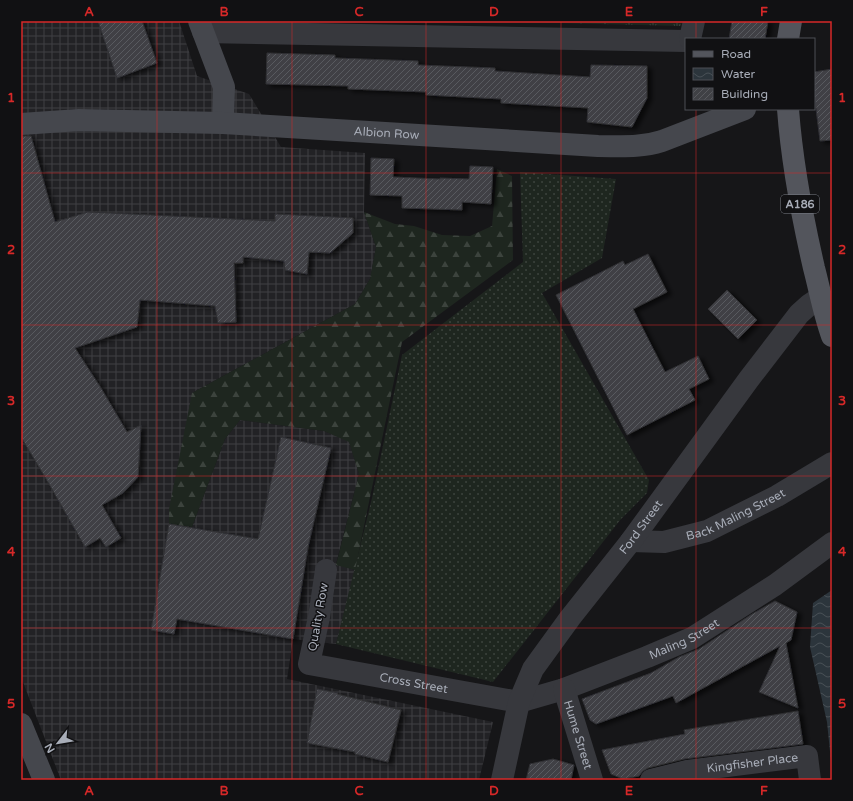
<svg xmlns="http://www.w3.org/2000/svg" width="853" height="801" viewBox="0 0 853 801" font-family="'Varela Round',sans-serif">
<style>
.industrial{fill:url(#industrial-grid)}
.grass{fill:url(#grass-dots)}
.forest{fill:url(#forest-firs)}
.park{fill:url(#park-tufts)}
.water{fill:url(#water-waves)}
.building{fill:url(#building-hatch);stroke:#303034;filter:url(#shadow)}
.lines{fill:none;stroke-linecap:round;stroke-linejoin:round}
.street{stroke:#37383d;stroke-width:22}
.secondary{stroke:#45474d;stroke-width:22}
.primary{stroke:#53555c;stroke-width:22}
.grid{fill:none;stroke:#d62828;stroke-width:1;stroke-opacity:0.55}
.labels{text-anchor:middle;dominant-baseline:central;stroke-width:3;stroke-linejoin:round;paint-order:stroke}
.shield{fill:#111113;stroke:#7b7e86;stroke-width:1}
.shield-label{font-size:11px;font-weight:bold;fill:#a8adb8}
.street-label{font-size:12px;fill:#a8adb8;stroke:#111113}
.neatline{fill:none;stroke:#d62828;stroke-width:1.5}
.grid-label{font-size:13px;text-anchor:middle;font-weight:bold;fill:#d62828}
</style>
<defs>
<pattern id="industrial-grid" width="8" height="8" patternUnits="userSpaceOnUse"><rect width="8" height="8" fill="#222225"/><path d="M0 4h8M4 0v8" fill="none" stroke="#3f3f43"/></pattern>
<pattern id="grass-dots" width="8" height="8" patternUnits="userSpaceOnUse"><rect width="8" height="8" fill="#1e261f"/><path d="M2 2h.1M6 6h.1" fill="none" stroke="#3c433d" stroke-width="1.8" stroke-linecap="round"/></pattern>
<pattern id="forest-firs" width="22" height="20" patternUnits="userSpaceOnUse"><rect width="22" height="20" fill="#1e261f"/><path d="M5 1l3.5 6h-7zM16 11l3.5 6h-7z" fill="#3c433d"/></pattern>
<pattern id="park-tufts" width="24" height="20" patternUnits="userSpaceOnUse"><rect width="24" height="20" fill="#1e261f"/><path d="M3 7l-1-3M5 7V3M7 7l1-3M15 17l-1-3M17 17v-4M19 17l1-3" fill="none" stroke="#3c433d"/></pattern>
<pattern id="water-waves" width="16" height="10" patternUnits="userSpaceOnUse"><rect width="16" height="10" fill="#2c353c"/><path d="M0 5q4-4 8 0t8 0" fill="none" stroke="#485056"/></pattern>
<pattern id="building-hatch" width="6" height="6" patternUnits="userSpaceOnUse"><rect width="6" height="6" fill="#404145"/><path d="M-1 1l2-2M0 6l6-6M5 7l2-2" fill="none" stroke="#595a5e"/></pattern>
<filter id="shadow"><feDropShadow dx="4.5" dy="2.5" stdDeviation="2" flood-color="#0009"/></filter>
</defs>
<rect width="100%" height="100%" fill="#161618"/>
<path class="industrial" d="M21 21H179L197 76 249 94 281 147 365 153 364 212 376 247 370 279 355 304 192 393V527L225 439 240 420 324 431 349 441 359 474 336 564 355 570 336 644 293 639 287 679 493 722 479 780H61L21 677Z"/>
<path class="grass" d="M520 172 616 179 602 258 542 293 649 480 647 493 621 519 493 682 336 644 372 498 402 355 523 262Z"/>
<path class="forest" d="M497 169 512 176 513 260 402 342 355 570 336 565 359 474 349 442 324 431 240 420 225 439 192 527 169 524V509L192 393 355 304 370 279 376 247 364 212 395 224 414 226 442 235 470 236 492 226Z"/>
<path class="park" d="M480 21H682L681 26Z"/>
<path class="water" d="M832 590V771L827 722 810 647 813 603Z"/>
<g class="building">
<path d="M98 21H142L157 63 117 78Z"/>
<path d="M732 21H768L765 39H729Z"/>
<path d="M267 53 335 55V58L418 61V65L495 68V71L590 77 591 65 647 66V98L632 127 587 122 588 108 501 103V99L426 95V92L348 89V86L266 84Z"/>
<path d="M832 69V140L820 141 814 93V72Z"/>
<path d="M21 136H31L55 222 88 212 275 221V214L353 218V233L330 253 309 252 307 274 285 270 284 261 243 257V263H234L236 322 218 323 215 306 140 300 137 327 75 348 101 388 127 432 141 425 138 477 123 493 102 505 121 538 106 547 100 538 85 547 45 477 21 437Z"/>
<path d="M371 158 394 159 393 177 440 179V178L469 179 470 166 493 167 491 204 462 202V210L402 208V196L370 195Z"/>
<path d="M648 254 667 292 633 309 665 372 698 356 709 379 689 389 695 400 627 435 556 295 623 261 625 265Z"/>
<path d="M727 290 757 320 738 339 708 309Z"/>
<path d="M281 437 331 448 308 547 293 639 177 619 174 634 151 630 169 524 258 539Z"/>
<path d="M775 601 797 612 791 640 786 643 798 708 759 692 780 646 676 703 673 696 596 724 590 720 582 699 651 673 679 657 699 649 752 614Z"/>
<path d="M317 689 338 693 337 694 401 710 388 762 355 754V752L307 743Z"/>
<path d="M798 711 803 744 684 759 648 768 643 771 639 776 623 779 611 774 602 750 685 734 684 730Z"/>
<path d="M553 759 574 765 571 780H526L530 764Z"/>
</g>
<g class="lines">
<g class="street">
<path d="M203 32 686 41"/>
<path d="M690 39 694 21"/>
<path id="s1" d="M631 541 664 542 707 531 777 496 832 463"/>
<path id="s2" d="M326 570 319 617 309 664 519 702 564 689 647 657 692 638 775 585 832 543"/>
<path id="s3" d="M564 689 592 780"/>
<path id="s4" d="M502 780 519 702 533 669 570 618 631 541 749 379 799 314 809 305 821 297"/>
<path id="s5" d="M651 780 687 771 807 756 810 780"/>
</g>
<g class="secondary">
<path d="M199 21 224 87 223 123"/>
<path id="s6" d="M21 124 79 120 223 123 598 146C621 146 640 148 662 141L745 109"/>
<path d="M21 724 44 780"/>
</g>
<g class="primary">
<path d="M788 39 791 21"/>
<path d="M788 109C792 163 802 216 814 268 820 291 824 314 832 336"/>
</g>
</g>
<path class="grid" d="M157 21V780M292 21V780M426 21V780M561 21V780M696 21V39M696 109V780M21 173H832M21 325H832M21 476H832M21 628H832"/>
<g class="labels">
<rect class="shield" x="781" y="195" width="38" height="18" rx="3"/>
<g class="shield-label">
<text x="800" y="204">A186</text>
</g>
<g class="street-label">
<text stroke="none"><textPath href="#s6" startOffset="366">Albion Row</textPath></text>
<text stroke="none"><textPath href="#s1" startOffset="110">Back Maling Street</textPath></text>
<text stroke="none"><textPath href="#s4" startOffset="294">Ford Street</textPath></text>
<text transform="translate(318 617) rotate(-80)">Quality Row</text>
<text stroke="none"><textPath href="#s2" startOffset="486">Maling Street</textPath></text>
<text stroke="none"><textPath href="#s2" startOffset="202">Cross Street</textPath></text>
<text stroke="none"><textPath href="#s3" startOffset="48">Hume Street</textPath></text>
<text stroke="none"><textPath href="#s5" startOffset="103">Kingfisher Place</textPath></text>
</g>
</g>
<rect width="853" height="801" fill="none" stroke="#111113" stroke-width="44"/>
<rect x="685" y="38" width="130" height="72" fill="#111113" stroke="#4d4f55"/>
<rect x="693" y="51" width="20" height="6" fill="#53555c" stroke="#4d4f55"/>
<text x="721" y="58" font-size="12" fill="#a8adb8">Road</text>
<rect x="693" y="68" width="20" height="12" fill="url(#water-waves)" stroke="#4d4f55"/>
<text x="721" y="78" font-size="12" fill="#a8adb8">Water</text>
<rect x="693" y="88" width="20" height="12" fill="url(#building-hatch)" stroke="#4d4f55"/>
<text x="721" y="98" font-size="12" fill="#a8adb8">Building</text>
<g transform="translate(58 743) rotate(239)" stroke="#111113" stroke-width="3" paint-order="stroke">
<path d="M0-3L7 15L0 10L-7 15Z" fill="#a8adb8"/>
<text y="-6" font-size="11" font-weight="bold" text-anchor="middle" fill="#a8adb8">N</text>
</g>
<rect x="22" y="22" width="809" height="757" class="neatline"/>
<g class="grid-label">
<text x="89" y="16">A</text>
<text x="224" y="16">B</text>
<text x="359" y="16">C</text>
<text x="494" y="16">D</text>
<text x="629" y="16">E</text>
<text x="764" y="16">F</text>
<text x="11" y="102">1</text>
<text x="842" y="102">1</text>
<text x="11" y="254">2</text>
<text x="842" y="254">2</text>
<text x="11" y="405">3</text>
<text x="842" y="405">3</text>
<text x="11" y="556">4</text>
<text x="842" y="556">4</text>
<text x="11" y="708">5</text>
<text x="842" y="708">5</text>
<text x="89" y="795">A</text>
<text x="224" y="795">B</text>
<text x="359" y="795">C</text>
<text x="494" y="795">D</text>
<text x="629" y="795">E</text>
<text x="764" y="795">F</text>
</g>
</svg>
